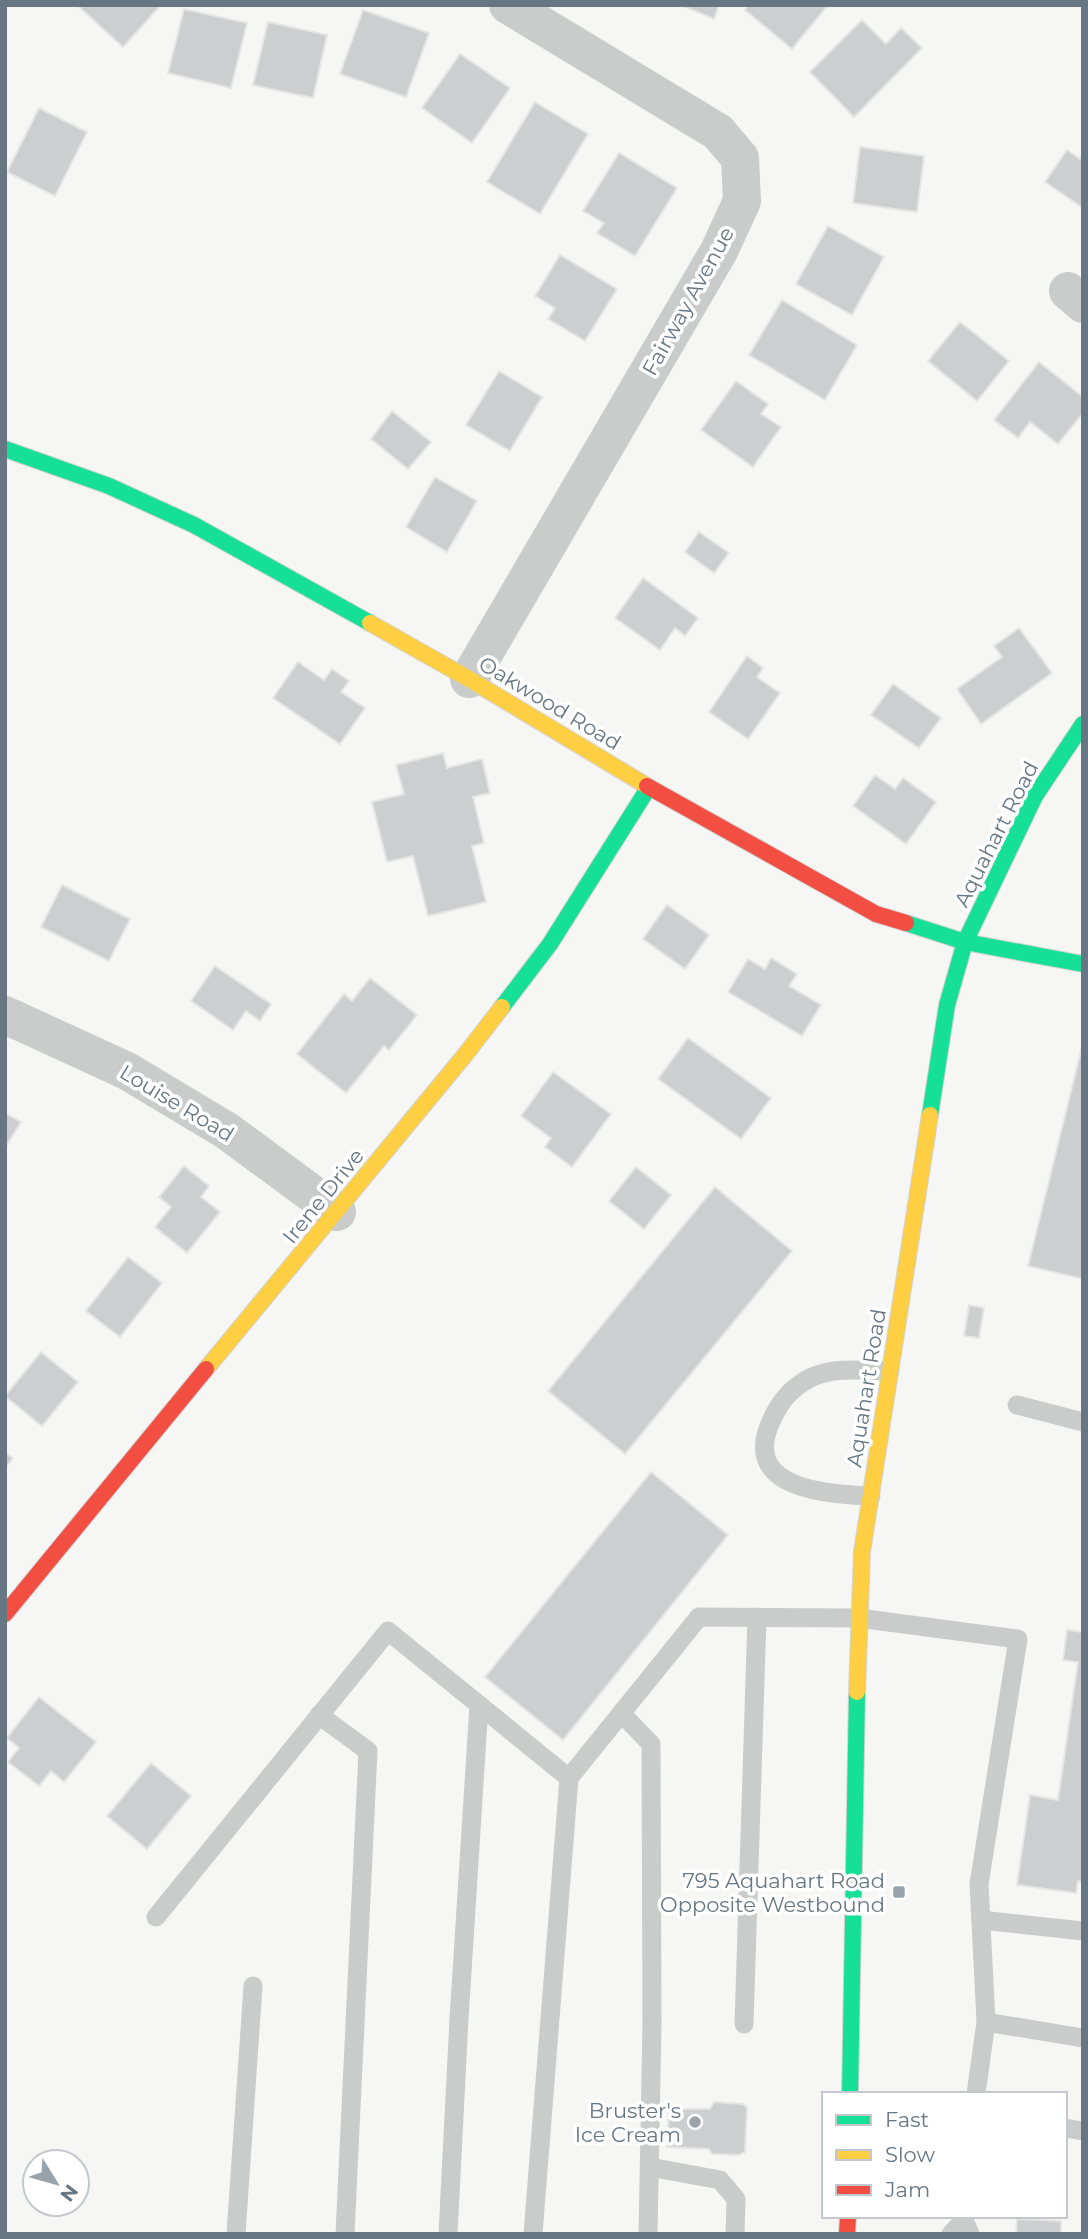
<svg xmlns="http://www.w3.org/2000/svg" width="1088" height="2239" viewBox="0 0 1088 2239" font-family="Montserrat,sans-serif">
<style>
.building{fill:#cdcecf;stroke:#e5e5e4;stroke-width:2}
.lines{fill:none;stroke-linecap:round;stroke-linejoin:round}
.fast-casing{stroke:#d2d2d3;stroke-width:18}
.slow-casing{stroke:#d2d2d3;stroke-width:18}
.jam-casing{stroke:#d2d2d3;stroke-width:18}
.lane{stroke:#cacccc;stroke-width:19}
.street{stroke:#cacccc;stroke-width:38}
.fast{stroke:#16e098;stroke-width:16}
.slow{stroke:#ffcf43;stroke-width:16}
.jam{stroke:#f24e42;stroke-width:16}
.poi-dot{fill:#99a3ab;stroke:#fff;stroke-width:2.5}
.labels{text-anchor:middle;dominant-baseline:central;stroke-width:7;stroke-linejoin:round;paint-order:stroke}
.street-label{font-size:21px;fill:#677683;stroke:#fff}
.poi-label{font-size:21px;fill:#677683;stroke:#fff;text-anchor:end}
</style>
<rect width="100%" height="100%" fill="#f6f6f5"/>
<g class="building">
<path d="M77 5H161L123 47Z"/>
<path d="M681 5H719L714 19Z"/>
<path d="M748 5H828L792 49 745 10Z"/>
<path d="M184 9 247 23 231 88 168 73Z"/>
<path d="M363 10 429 33 406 97 340 74Z"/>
<path d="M862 20 886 44 901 28 922 48 854 117 810 72Z"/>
<path d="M268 22 327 35 313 98 253 85Z"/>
<path d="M460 54 510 88 472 143 422 108Z"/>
<path d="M535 102 588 134 540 214 487 182Z"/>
<path d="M39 108 87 132 55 196 7 172Z"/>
<path d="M860 147 924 156 917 212 853 203Z"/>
<path d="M1067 150 1080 159 1083 154V208L1045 182Z"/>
<path d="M619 153 677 188 635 256 597 233 604 223 583 211Z"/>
<path d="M828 226 884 257 852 315 796 284Z"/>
<path d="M560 255 617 289 585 341 548 319 555 308 535 296Z"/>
<path d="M782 300 857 345 825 400 749 355Z"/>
<path d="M960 322 1009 361 977 401 928 361Z"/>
<path d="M1039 362 1083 397V413L1058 444 1030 422 1018 438 994 420Z"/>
<path d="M499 371 542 397 510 451 466 425Z"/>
<path d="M736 381 768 404 761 414 781 427 753 467 701 430Z"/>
<path d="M392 411 431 442 408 469 371 439Z"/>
<path d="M435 477 477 501 447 552 406 527Z"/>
<path d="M699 532 729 553 714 573 685 552Z"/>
<path d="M643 578 698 618 685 636 675 628 660 650 615 618Z"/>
<path d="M1019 628 1052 673 981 724 957 689 1002 657 994 646Z"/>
<path d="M747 656 763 668 757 677 780 693 748 739 709 712Z"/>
<path d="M298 662 324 680 332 669 349 681 341 692 365 708 340 744 273 698Z"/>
<path d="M893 684 941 718 919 748 871 715Z"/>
<path d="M443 753 447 768 482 759 490 793 473 797 484 843 472 846 486 902 428 916 413 856 387 862 372 802 404 794 396 765Z"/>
<path d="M875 775 895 789 903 778 936 802 906 844 853 806Z"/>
<path d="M62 885 130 919 109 961 41 927Z"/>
<path d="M667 905 709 935 685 969 643 939Z"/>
<path d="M771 958 797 974 789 986 821 1005 802 1036 728 992 748 959 765 969Z"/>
<path d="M215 966 271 1004 260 1021 246 1011 233 1030 191 1001Z"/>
<path d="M370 978 417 1015 389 1050 384 1046 346 1093 297 1054 344 994 352 1001Z"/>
<path d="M688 1038 771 1098 741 1139 658 1079Z"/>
<path d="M1082 1047H1083V1279L1028 1266Z"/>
<path d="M553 1072 611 1114 572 1167 545 1147 551 1138 521 1116Z"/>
<path d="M5 1113 21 1122 5 1148Z"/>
<path d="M184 1166 209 1186 201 1197 220 1212 187 1253 155 1227 171 1207 159 1197Z"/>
<path d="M636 1167 671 1195 644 1229 609 1201Z"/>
<path d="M715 1187 792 1251 625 1454 548 1391Z"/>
<path d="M128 1257 162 1283 120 1337 86 1311Z"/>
<path d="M969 1305 984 1308 979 1338 964 1336Z"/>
<path d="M41 1352 78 1382 42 1426 5 1396Z"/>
<path d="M5 1453 13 1458 5 1468Z"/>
<path d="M651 1472 728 1535 563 1740 485 1677Z"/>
<path d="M1067 1630 1083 1632V1882L1078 1881 1076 1893 1017 1885 1030 1795 1058 1800 1078 1662 1063 1660Z"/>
<path d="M39 1697 96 1742 64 1782 51 1771 39 1786 8 1762 19 1748 7 1738Z"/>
<path d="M151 1763 191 1796 147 1849 107 1816Z"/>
<path d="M714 2102 743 2104 747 2107 745 2152 739 2155 712 2154 709 2149 667 2147 669 2109H710Z"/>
<path d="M1017 2219 1061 2221V2234H1016Z"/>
</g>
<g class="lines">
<defs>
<g id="fast">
<path d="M5 449 109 486 194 525 370 623"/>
<path d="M906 923 965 942 1083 964"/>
<path d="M502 1007 550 944 649 787"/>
<path d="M930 1115 947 1005 965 942 1035 796 1083 724"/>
<path d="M850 2094 857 1692"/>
</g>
<g id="slow">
<path d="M370 623 469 679 647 786"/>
<path d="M206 1369 465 1055 502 1007"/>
<path d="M857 1692 862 1552 930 1115"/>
</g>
<g id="jam">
<path d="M647 786 876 914 906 923"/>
<path d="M5 1614 206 1369"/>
<path d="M847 2234 848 2216"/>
</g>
</defs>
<use href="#fast" class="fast-casing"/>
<use href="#slow" class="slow-casing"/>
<use href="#jam" class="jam-casing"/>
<g class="lane">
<path d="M1017 1405 1083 1422"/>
<path d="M871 1496C829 1494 744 1490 769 1426 778 1404 789 1389 810 1378 833 1366 865 1371 890 1371"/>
<path d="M621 1713 651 1744 652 2024 648 2234"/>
<path d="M319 1715 368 1751 345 2234"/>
<path d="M156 1917 388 1631 569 1778 699 1617 858 1618 1018 1639 979 1884 986 2022 1083 2038"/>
<path d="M981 1920 1083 1931"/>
<path d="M744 2024 757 1617"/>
<path d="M976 2094 986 2022"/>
<path d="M1065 2128 1083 2131"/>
<path d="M650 2167 720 2180 736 2199 735 2234"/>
<path d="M236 2234 253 1986"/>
<path d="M448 2234 459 2019 479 1705"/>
<path d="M533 2234 569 1778"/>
<path d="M951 2234 964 2220 970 2234"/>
</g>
<g class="street">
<path d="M1068 291 1083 304"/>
<path d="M469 679 719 251 742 201 740 158 718 132 508 5"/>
<path d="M5 1015 127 1071 227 1131 337 1212"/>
</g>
<use href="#fast" class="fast"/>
<use href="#slow" class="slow"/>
<use href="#jam" class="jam"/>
</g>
<g class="poi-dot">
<rect x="892" y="1885" width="14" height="14" rx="3.5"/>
<circle cx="695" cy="2122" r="7"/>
</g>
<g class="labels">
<g class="street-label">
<text transform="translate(688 301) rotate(-61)">Fairway Avenue</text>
<text transform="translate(550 703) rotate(31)">Oakwood Road</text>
<text transform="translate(996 834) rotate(-63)">Aquahart Road</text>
<text transform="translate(177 1103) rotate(31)">Louise Road</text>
<text transform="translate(323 1196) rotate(-51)">Irene Drive</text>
<text transform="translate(866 1388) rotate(-81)">Aquahart Road</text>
</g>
<g class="poi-label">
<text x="885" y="1880">795 Aquahart Road<tspan x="885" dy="24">Opposite Westbound</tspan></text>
<text x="681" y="2110">Bruster's<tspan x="681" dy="24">Ice Cream</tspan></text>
</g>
</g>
<rect width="1088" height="2239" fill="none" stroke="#677683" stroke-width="14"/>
<rect x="822" y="2092" width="245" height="126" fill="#ffffff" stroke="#c2c8cd" stroke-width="2"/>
<rect x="836" y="2115" width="35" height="10" fill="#16e098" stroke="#c2c8cd" stroke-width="2"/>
<text x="885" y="2127" font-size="21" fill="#677683">Fast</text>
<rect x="836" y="2150" width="35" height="10" fill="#ffcf43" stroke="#c2c8cd" stroke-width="2"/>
<text x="885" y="2162" font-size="21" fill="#677683">Slow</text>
<rect x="836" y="2185" width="35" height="10" fill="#f24e42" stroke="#c2c8cd" stroke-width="2"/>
<text x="885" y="2197" font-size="21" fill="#677683">Jam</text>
<g transform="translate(56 2183) rotate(127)"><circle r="33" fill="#ffffff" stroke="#c2c8cd" stroke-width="2"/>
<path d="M0-5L12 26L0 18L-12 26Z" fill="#99a3ab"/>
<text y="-10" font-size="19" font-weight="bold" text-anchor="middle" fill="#677683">N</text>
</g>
</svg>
